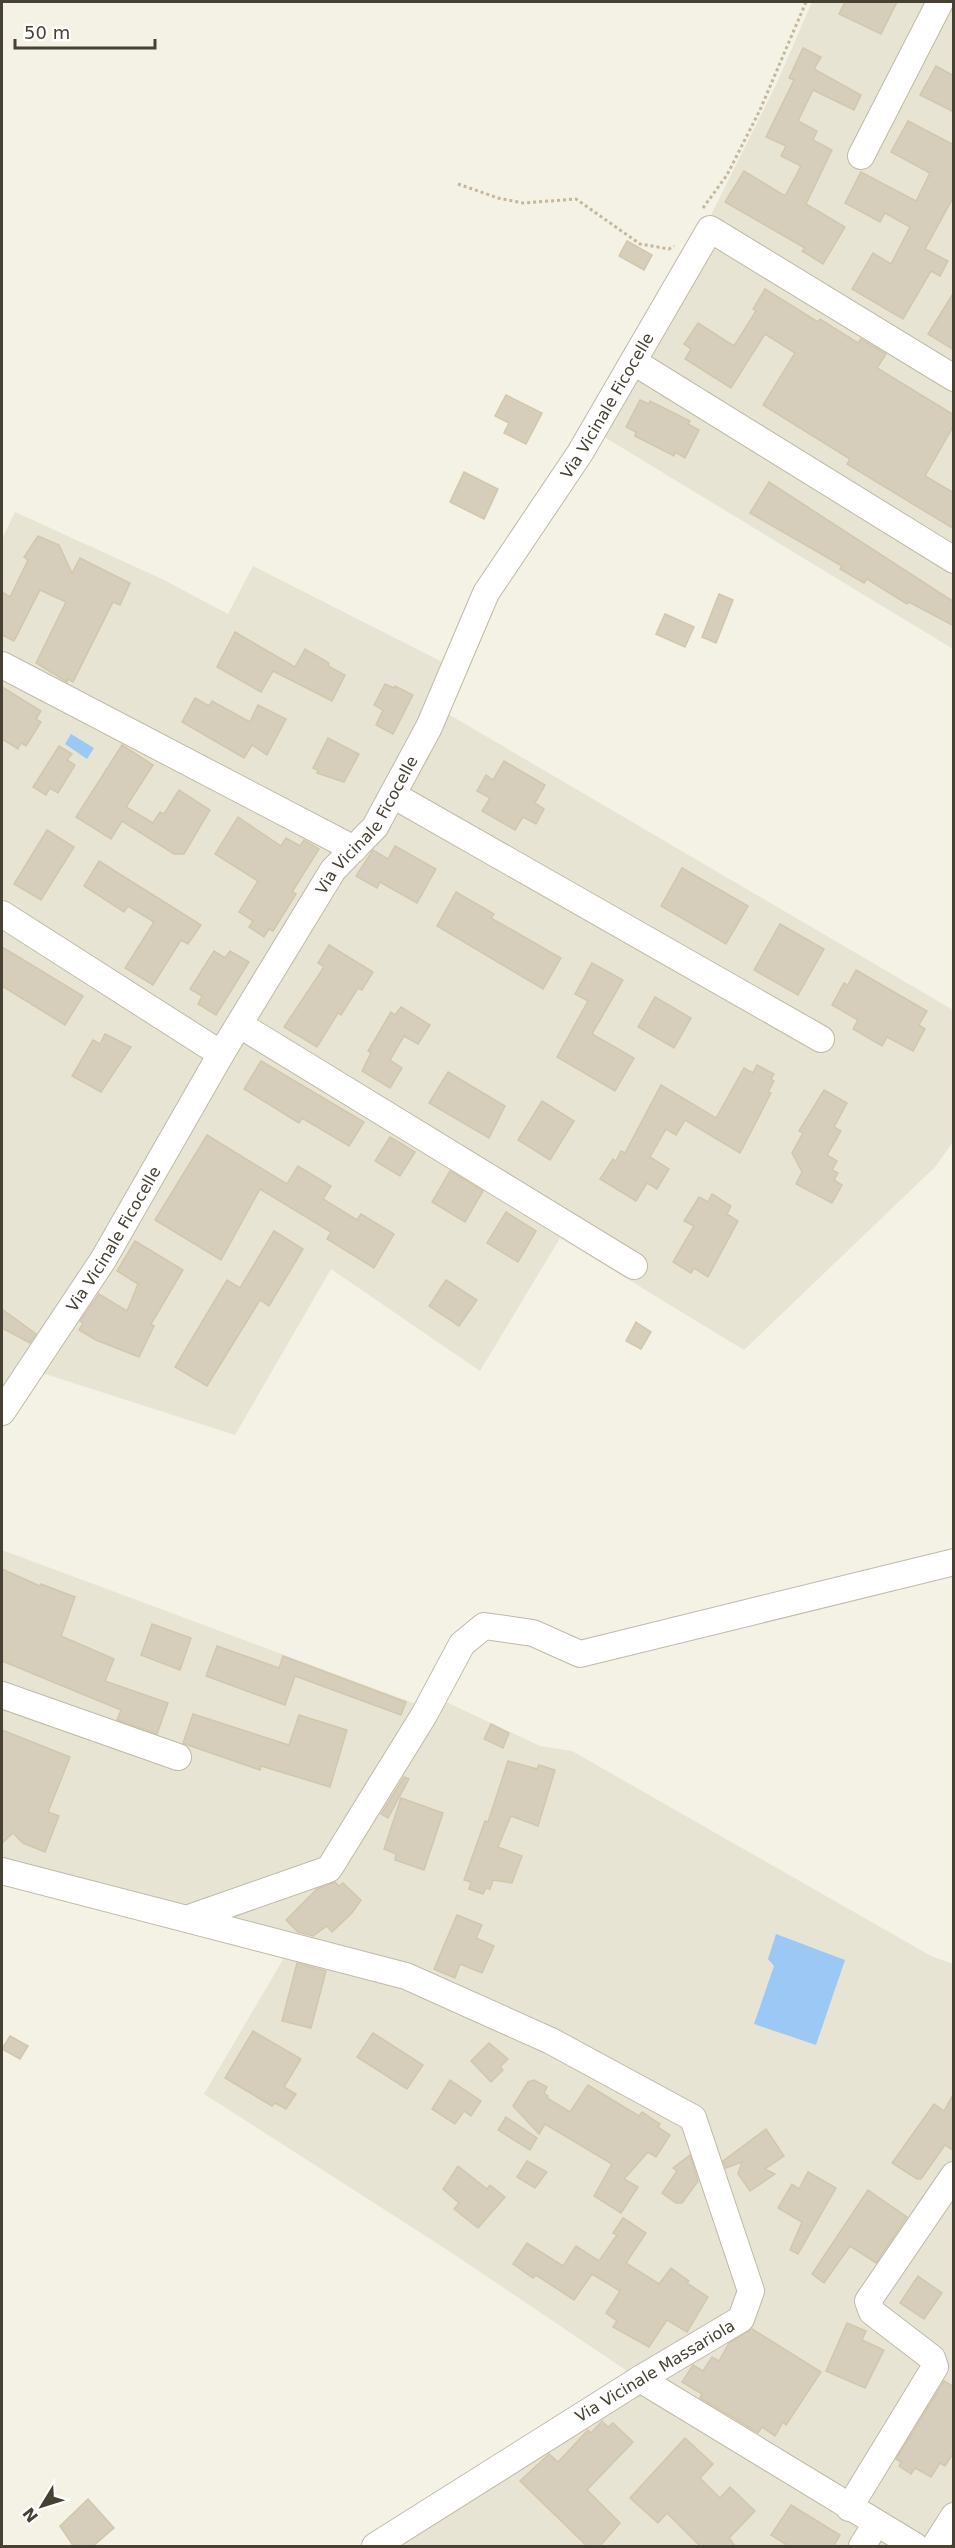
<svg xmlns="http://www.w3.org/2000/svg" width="955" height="2548" viewBox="0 0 955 2548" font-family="'DejaVu Sans',sans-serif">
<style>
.residential{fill:#e8e4d3}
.water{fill:#9cc8f5}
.building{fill:#d6ceba;stroke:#d2c7ac;stroke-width:1.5}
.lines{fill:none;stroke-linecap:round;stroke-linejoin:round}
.minor-casing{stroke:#c0baa7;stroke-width:28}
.path{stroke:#c3b897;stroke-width:3;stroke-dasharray:3 3;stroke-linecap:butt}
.minor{stroke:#fff;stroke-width:26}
.labels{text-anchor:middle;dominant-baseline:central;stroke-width:6;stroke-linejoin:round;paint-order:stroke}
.street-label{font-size:16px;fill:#474134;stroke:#fff}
</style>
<rect width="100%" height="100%" fill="#f4f1e5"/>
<g class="residential">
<path d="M812 2H953V649L601 435 776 85Z"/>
<path d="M15 512 162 579 228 614 253 566 462 672 448 714 953 1010V1142L935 1167 744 1350 560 1238 480 1371 331 1269 235 1435 36 1371 2 1429V539Z"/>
<path d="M2 1550 424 1707 442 1700 540 1746 572 1751 931 1956 953 1964V2546H361L630 2373 446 2249 204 2094 288 1951 2 1885Z"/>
</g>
<g class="water">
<path d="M71 734 94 748 87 759 65 744Z"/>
<path d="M776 1934 845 1960 816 2045 754 2024 774 1966 768 1959Z"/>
</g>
<g class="building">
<path d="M845 2H897L881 34 839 14Z"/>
<path d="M803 48 821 57 814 69 861 95 854 110 813 90 798 121 817 131 813 140 832 150 806 204 845 227 823 264 802 251 805 248 725 202 744 171 785 196 801 166 781 156 786 146 766 137 794 80 789 78Z"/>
<path d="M936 66 954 76V112L920 95Z"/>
<path d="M908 121 954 145V196L925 249 948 261 940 276 931 271 903 319 852 289 873 253 891 264 910 227 885 213 880 222 845 203 861 172 916 201 930 173 891 152Z"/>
<path d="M627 241 652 255 644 270 619 256Z"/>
<path d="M765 289 818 322 820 319 858 343 861 339 886 354 877 368 954 415V425L925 476 954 493V529L847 464 850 459 763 405 795 353 765 334 731 388 685 359 691 349 684 344 698 323 734 346 756 311 753 309Z"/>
<path d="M954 292V350L928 334Z"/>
<path d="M506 395 542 413 526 444 504 433 509 423 495 416Z"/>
<path d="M640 400 649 404 650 401 690 421 688 424 699 430 685 458 675 452 674 456 635 436 636 432 626 427Z"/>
<path d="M464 472 498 489 484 519 450 502Z"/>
<path d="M769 482 954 602V626L909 602 907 604 867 579 864 583 840 569 842 566 750 513Z"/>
<path d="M38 536 59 545 72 573 80 558 130 583 120 605 113 602 73 682 68 679 67 682 36 663 66 602 40 590 14 641 2 635V592L10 597 28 560 24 557Z"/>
<path d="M719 594 733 600 716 643 702 637Z"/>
<path d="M665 614 694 627 685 647 656 634Z"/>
<path d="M235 632 295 667 305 649 329 663 328 666 345 675 332 701 273 671 261 692 217 667Z"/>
<path d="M385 684 394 688 395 686 413 695 393 734 376 725 383 710 374 705Z"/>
<path d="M2 687 41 711 36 719 41 722 26 746 21 743 18 749 2 739Z"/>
<path d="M195 698 209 706 212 701 250 722 258 705 286 719 267 755 252 745 244 758 182 722Z"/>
<path d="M328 738 359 754 344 782 317 773 318 770 313 768Z"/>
<path d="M122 745 153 765 126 807 153 823 160 812 164 814 179 790 210 810 184 854H174L122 821 111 839 76 817Z"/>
<path d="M59 746 72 754 67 760 75 765 58 793 50 788 46 795 33 787Z"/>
<path d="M504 761 545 785 535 803 544 809 536 824 523 817 515 830 482 811 490 798 477 791 486 775 493 780Z"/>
<path d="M238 817 281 846 286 838 300 846 304 840 319 849 292 892 296 894 273 931 269 929 264 937 249 927 253 921 239 912 258 881 215 854Z"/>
<path d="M47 830 74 847 41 900 14 884Z"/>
<path d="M395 846 436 869 417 903 380 882 377 888 356 876 373 850 388 859Z"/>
<path d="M99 861 201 925 188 944 181 940 153 985 125 968 154 922 128 906 124 912 84 886Z"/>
<path d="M682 868 748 906 726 944 661 906Z"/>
<path d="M456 892 494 914 491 918 561 958 543 989 437 926Z"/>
<path d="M780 924 824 949 798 995 754 970Z"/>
<path d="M329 945 373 972 362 990 358 988 341 1015 338 1013 317 1047 284 1027 324 967 318 963Z"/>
<path d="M2 947 83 996 65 1025 2 986Z"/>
<path d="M214 951 225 958 230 951 249 962 216 1015 198 1004 202 996 190 989Z"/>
<path d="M592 963 623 980 592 1034 634 1058 615 1091 557 1057 588 1001 575 994Z"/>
<path d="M856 970 927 1011 919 1025 925 1029 913 1051 887 1037 882 1046 853 1029 858 1020 832 1005 844 983 848 985Z"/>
<path d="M655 997 691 1018 674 1048 638 1027Z"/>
<path d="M401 1007 430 1025 418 1044 404 1036 390 1060 402 1068 390 1088 362 1071 371 1053 368 1051 391 1012 395 1015Z"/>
<path d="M105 1034 131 1047 101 1092 72 1076 93 1040 100 1044Z"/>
<path d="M261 1061 364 1122 349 1146 302 1118 299 1123 244 1089Z"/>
<path d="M757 1065 774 1074 771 1079 774 1081 768 1092 771 1093 740 1153 685 1120 676 1135 666 1129 650 1157 669 1169 657 1189 647 1183 636 1201 600 1179 613 1159 616 1161 621 1151 625 1153 661 1085 716 1118 744 1068 753 1073Z"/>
<path d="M448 1072 505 1106 489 1138 429 1103Z"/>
<path d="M824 1090 847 1103 834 1127 841 1131 827 1155 837 1161 832 1170 838 1173 834 1180 842 1185 832 1203 796 1184 802 1172 792 1153 803 1133 799 1131Z"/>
<path d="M542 1101 574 1121 550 1160 518 1140Z"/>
<path d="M207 1135 287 1184 298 1166 331 1186 323 1199 357 1220 361 1214 394 1234 374 1268 327 1239 331 1232 260 1189 221 1260 155 1220Z"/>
<path d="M390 1137 415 1152 400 1176 375 1161Z"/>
<path d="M450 1171 483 1191 465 1222 432 1202Z"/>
<path d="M712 1194 731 1206 727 1214 738 1221 708 1277 694 1268 691 1273 673 1262 694 1226 684 1221 699 1197 708 1202Z"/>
<path d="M506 1212 536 1231 518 1262 487 1243Z"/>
<path d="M274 1231 303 1249 269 1306 260 1300 207 1386 175 1367 227 1280 240 1288Z"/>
<path d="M135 1241 183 1270 151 1324 154 1326 139 1357 96 1340 79 1330 83 1323 80 1321 99 1294 127 1311 138 1284 117 1271Z"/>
<path d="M446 1280 477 1300 459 1326 429 1306Z"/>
<path d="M2 1309 36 1334 30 1343 2 1328Z"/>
<path d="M636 1322 651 1332 641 1349 626 1341Z"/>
<path d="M2 1569 40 1586 41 1584 75 1597 61 1636 114 1659 105 1681 168 1703 157 1734 117 1720 121 1710 2 1661Z"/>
<path d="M152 1624 191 1638 180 1670 141 1655Z"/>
<path d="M217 1646 279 1668 283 1656 406 1702 401 1715 295 1676 285 1705 206 1676Z"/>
<path d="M193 1714 289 1745 299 1715 347 1730 330 1787 261 1766 260 1770 185 1744 183 1743Z"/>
<path d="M491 1724 509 1733 503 1748 484 1739Z"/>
<path d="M2 1730 70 1757 48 1812 59 1816 45 1852 23 1843 13 1833 2 1843Z"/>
<path d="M508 1761 537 1769 539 1765 555 1770 538 1826 511 1816 498 1847 522 1856 512 1883 493 1880 490 1889 486 1888 483 1894 469 1889 471 1882 464 1880 485 1821 488 1822Z"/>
<path d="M404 1777 409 1779 388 1818 381 1814Z"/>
<path d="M401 1798 443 1813 424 1870 395 1860 396 1854 384 1849Z"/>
<path d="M335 1882 339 1886 343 1883 361 1900 352 1913 332 1932 327 1926 313 1936 298 1932 286 1920 317 1889Z"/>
<path d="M457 1915 482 1925 476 1938 494 1946 482 1973 460 1964 455 1978 434 1969Z"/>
<path d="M297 1963 326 1971 311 2028 282 2021Z"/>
<path d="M253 2031 301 2059 284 2087 296 2094 286 2109 275 2103 272 2106 225 2078Z"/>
<path d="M373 2033 423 2065 407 2089 357 2057Z"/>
<path d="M10 2036 28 2046 20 2059 2 2049Z"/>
<path d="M489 2043 508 2059 500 2067 503 2070 491 2082 471 2061Z"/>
<path d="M450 2080 481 2101 471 2116 464 2111 455 2124 432 2109Z"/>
<path d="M534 2080 547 2087 544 2093 548 2096 547 2098 570 2112 588 2085 639 2116 642 2112 660 2124 658 2127 670 2135 656 2157 648 2152 624 2179 638 2187 621 2213 594 2196 612 2164 545 2124 539 2134 513 2106 528 2082Z"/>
<path d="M954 2093V2151L945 2145 921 2179H917L892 2163 934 2104 944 2111Z"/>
<path d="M506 2117 537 2138 530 2150 498 2130Z"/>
<path d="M766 2129 784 2156 765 2169 775 2174 750 2191 738 2174 742 2162 726 2168 723 2161Z"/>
<path d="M690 2155 698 2181 682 2203H676L662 2193 677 2171 673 2168Z"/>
<path d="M527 2161 547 2172 535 2188 517 2177Z"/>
<path d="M458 2166 487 2189 490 2185 505 2197 478 2228 454 2209 459 2203 443 2189Z"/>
<path d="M808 2172 836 2188 798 2254 790 2250 802 2222 778 2208 792 2184 799 2189Z"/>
<path d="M868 2190 907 2217 876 2263 850 2246 824 2283 812 2274Z"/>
<path d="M623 2218 646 2233 626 2263 659 2284 671 2268 689 2281 687 2283 708 2297 687 2332 667 2320 649 2347 613 2327 617 2321 606 2313 620 2291 592 2274 574 2300 536 2275 533 2278 513 2264 527 2243 563 2266 576 2246 599 2261 617 2235 613 2233Z"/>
<path d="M918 2276 942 2293 924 2319 900 2303Z"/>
<path d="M847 2323 866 2331 862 2340 884 2350 865 2388 826 2371Z"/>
<path d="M752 2329 821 2372 786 2425 783 2422 775 2436 762 2427 758 2433 700 2398 702 2394 682 2382 693 2365 703 2371 712 2357 719 2361 729 2343Z"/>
<path d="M944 2381 954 2387V2452L945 2466 940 2463 931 2477 915 2468 911 2474 899 2466 901 2462 896 2459Z"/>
<path d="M602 2421 608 2427 613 2423 633 2442 587 2490 620 2523 599 2547H588L520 2481 549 2454 558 2462 588 2430 591 2433Z"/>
<path d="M685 2438 713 2464 700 2478 720 2498 730 2487 755 2511 729 2538 736 2547H701L667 2513 658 2523 630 2498Z"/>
<path d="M88 2499 114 2528 92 2547H74L60 2526Z"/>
<path d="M791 2505 840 2535 833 2547H790L771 2535Z"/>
</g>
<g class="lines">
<defs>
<g id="minor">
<path d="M861 156 940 2"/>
<path d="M634 362 954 560"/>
<path d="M2 665 354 849"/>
<path d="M393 795 821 1039"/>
<path d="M2 914 221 1054"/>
<path d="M240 1025 634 1266"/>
<path id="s1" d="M2 1412 103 1260 221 1054 333 870 375 827 429 727 486 593 580 453 710 229 954 378"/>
<path d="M2 1695 178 1757"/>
<path d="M2 1871 406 1976 551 2041 693 2118 751 2291 741 2319 640 2379 375 2546"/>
<path d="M189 1918 329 1869 424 1715 462 1644 484 1626 533 1633 580 1654 954 1562"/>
<path d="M640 2379 915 2546"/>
<path d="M849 2508 935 2367 932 2358 872 2312 868 2301 954 2175"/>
<path d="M862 2546 876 2524"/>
<path d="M935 2546 954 2516"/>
</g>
</defs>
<use href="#minor" class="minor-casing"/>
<g class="path">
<path d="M458 184 498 198 523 203 576 199 640 244 669 249 674 246"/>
<path d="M703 208 727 175 760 110 806 2"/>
</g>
<use href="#minor" class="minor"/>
</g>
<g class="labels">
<g class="street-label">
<text stroke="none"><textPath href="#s1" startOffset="1178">Via Vicinale Ficocelle</textPath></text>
<text stroke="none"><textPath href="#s1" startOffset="692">Via Vicinale Ficocelle</textPath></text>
<text stroke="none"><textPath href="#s1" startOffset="206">Via Vicinale Ficocelle</textPath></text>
<text transform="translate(655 2371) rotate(-31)">Via Vicinale Massariola</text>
</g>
</g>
<rect width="955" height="2548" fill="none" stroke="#474134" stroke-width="6"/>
<g transform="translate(42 2506) rotate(232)" stroke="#ffffff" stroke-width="4.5" paint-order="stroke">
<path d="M0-4.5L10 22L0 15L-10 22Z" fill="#474134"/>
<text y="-9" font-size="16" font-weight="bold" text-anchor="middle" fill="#474134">N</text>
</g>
<path d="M15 39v9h140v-9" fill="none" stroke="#474134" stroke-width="3"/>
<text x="24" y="39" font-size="18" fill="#474134" stroke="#ffffff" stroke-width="4.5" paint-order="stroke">50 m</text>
</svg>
